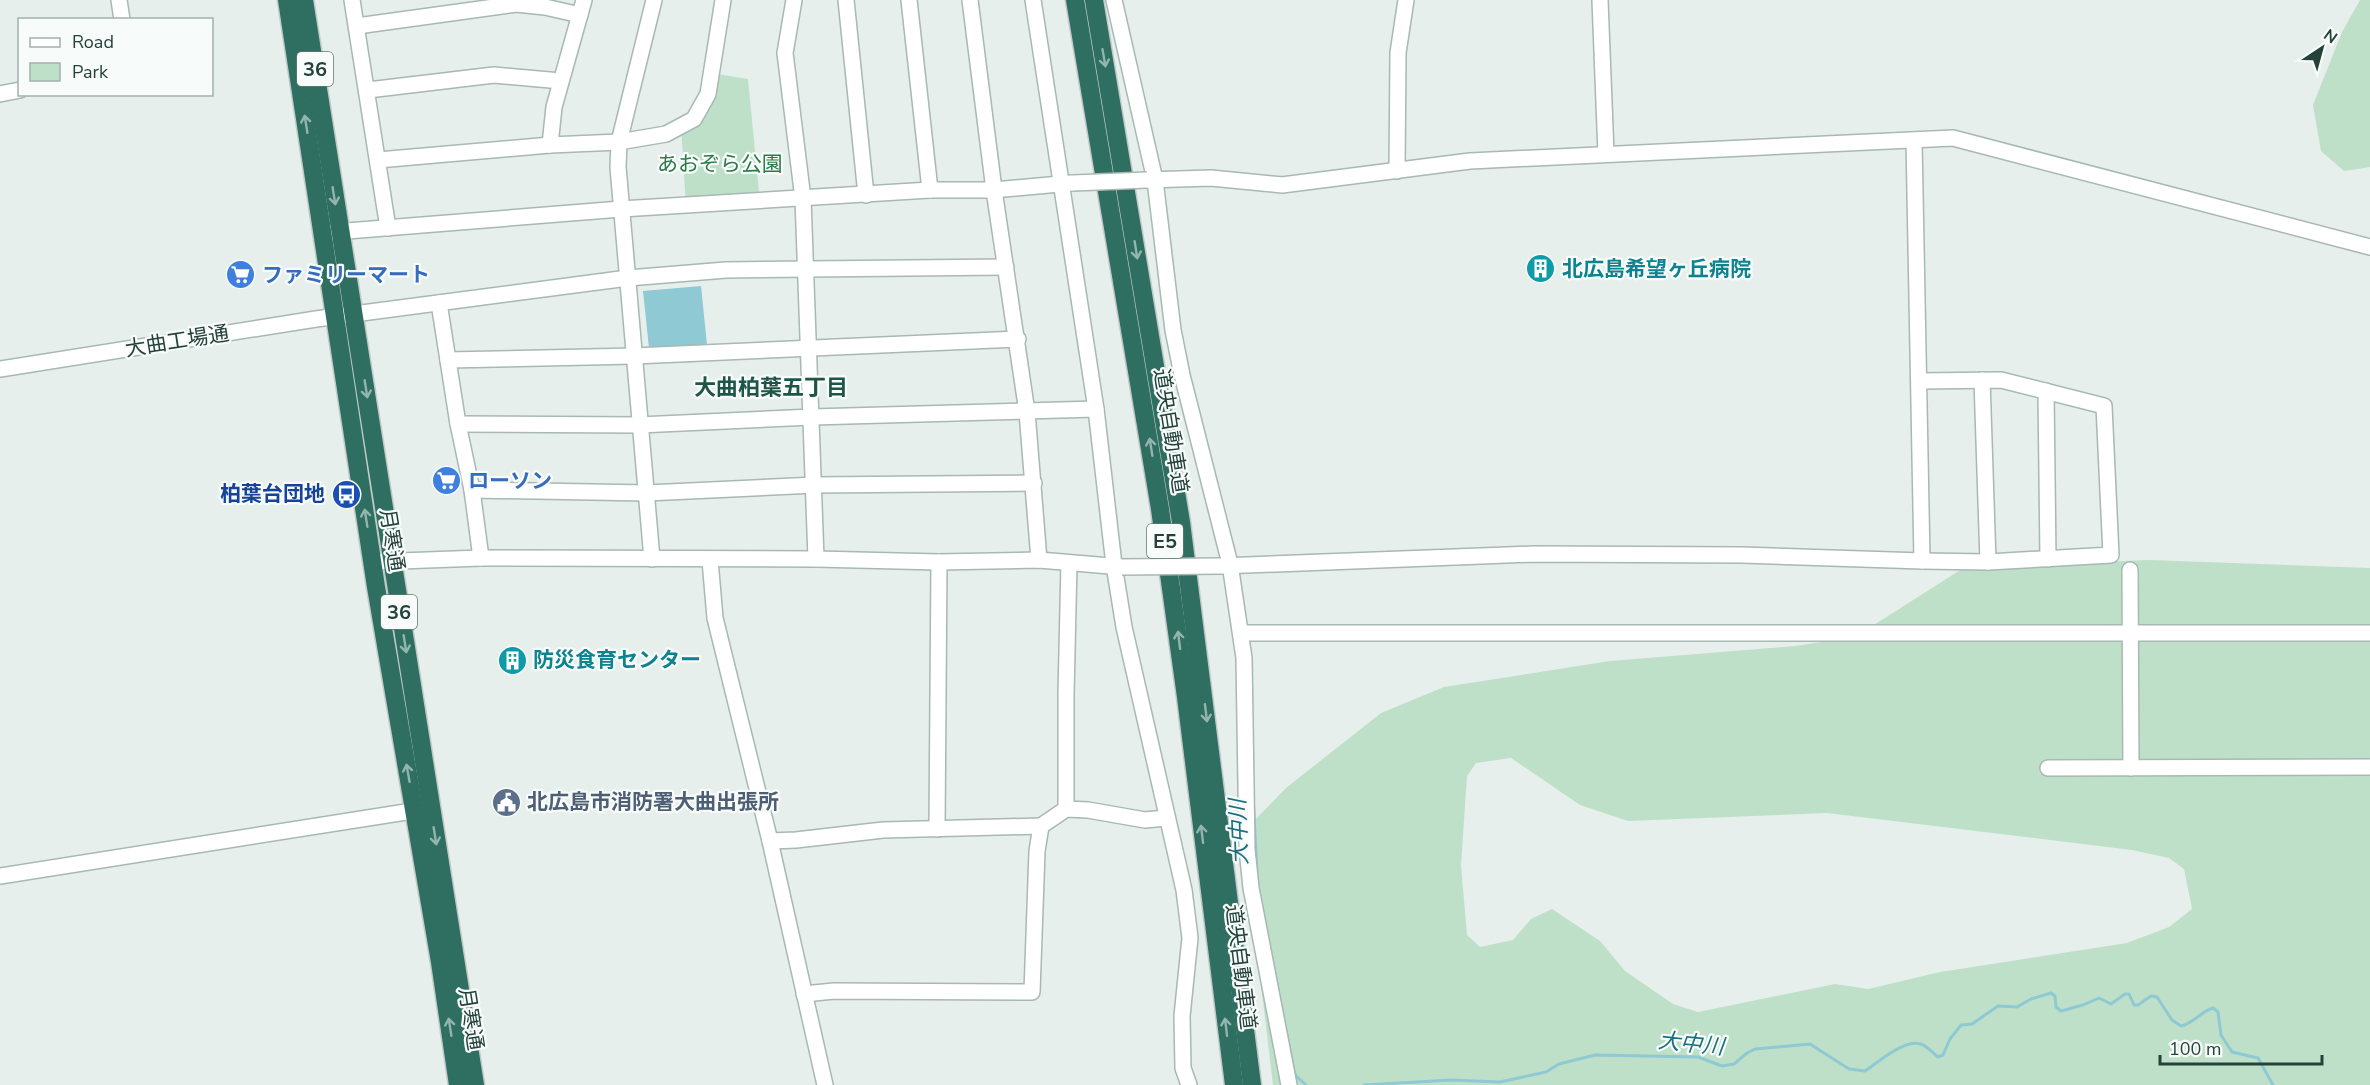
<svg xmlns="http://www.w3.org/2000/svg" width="2370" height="1085" viewBox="0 0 2370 1085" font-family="'Nunito Sans','Noto Sans JP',sans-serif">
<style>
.green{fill:#bfe0c8;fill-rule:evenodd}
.water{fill:#8ec9d4}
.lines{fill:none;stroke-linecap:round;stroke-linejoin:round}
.stream{stroke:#8ec9d4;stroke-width:3}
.minor-casing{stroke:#a8b8b2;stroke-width:18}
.highway-casing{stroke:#c2cac8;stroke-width:21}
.minor{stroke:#fff;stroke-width:15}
.highway{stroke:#2f6f62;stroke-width:18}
.minor-bridge-casing{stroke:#a8b8b2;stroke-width:18;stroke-linecap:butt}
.minor-bridge{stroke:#fff;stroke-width:15}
.oneway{stroke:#93b5ae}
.labels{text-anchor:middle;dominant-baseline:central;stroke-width:4.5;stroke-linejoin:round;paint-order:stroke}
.shield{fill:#f7fbf9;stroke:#637a73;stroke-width:1.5}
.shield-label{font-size:20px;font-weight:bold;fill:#24423a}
.park-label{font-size:21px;fill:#2d7a4b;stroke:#f7fbf9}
.culture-label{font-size:21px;font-weight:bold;fill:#0d838f;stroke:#f7fbf9;text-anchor:start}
.shop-label{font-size:21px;font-weight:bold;fill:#366cbe;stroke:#f7fbf9;text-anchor:start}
.street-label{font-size:21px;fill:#24423a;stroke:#f7fbf9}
.transit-label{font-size:21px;font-weight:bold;fill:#164399;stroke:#f7fbf9;text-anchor:end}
.service-label{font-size:21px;font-weight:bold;fill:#4e5e75;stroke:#f7fbf9;text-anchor:start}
.neighbourhood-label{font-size:22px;font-weight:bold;fill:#1f5548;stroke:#f7fbf9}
.water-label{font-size:22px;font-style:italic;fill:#1c6f80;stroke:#f7fbf9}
</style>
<rect width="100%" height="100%" fill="#e6efeb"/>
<g class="green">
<path d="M2360 0H2370V167L2344 171 2321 151 2313 105 2342 32Z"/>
<path d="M711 73 748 79 760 202 686 206 681 126 694 119Z"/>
<path d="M2149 560 2370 568V1085H1273L1248 875 1249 826 1286 788 1381 713 1444 687 1610 661 1795 646 1855 637 1965 567ZM1511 758 1580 805 1628 821 1827 813 2132 850 2169 858 2184 869 2192 909 2169 927 2127 943 1940 972 1868 989 1835 984 1698 1012 1673 1004 1625 971 1600 941 1552 909 1531 919 1513 940 1480 947 1467 935 1461 865 1467 776 1476 763Z"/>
</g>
<path class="water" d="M701 286 707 345 649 348 643 291Z"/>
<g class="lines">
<g class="stream">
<path d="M1253 796 1257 873"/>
<path d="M1273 965 1294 1071 1296 1076 1306 1085"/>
<path d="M1364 1085 1451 1080 1500 1082 1546 1072 1559 1064 1595 1055 1698 1057 1722 1066 1734 1064 1747 1053 1755 1049 1810 1044 1849 1069 1865 1071C1877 1063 1908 1036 1923 1045 1928 1047 1933 1053 1938 1057L1943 1055 1950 1039 1961 1025 1972 1024 1998 1006 2017 1007 2031 999 2051 993 2055 996 2056 1007 2061 1011 2083 1005 2099 998 2111 1004 2125 994H2129L2134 1005H2138L2151 996 2157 997 2172 1020 2181 1026C2194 1023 2200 1012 2213 1008L2218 1012 2221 1035 2232 1052 2258 1058 2273 1085"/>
</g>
<defs>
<g id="minor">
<path d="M119 0 122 20"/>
<path d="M352 0 388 228"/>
<path d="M794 0 785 53 803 199 816 559"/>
<path d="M846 0 866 195"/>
<path d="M909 0 930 190"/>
<path d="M970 0 994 190 1027 412 1039 560"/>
<path d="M1033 0 1096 409 1114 565 1124 627 1184 890 1190 938 1182 1016 1183 1068 1189 1085"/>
<path d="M1114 0 1155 180 1173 330 1182 375 1230 564 1244 658 1247 849 1251 888 1289 1085"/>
<path d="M1600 0 1606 154"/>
<path d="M357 26 516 4 545 7 580 15"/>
<path d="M368 90 494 75 561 81"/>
<path d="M0 94 20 90"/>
<path d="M550 145 554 107 584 0"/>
<path d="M378 160 550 145 619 142 666 134 694 119 708 94 723 0"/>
<path d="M1397 171 1398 53 1406 0"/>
<path d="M1147 180 1211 178 1282 185 1470 161 1953 138 2370 247"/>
<path d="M322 233 621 209 930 190H994L1071 183"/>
<path d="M439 303 458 424 472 490 481 558"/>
<path d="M448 360 634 356 1018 339"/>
<path d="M0 369 316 319 628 278 726 270 1006 267"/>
<path d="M1982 380 1988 562"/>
<path d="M1920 381 2001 380 2104 406 2111 555 1988 562 1922 561"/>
<path d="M2046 391 2048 559"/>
<path d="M458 424 639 425 812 417 1096 409"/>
<path d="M472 490 647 493 815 485 1034 483"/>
<path d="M652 559 618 167 619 142 654 0"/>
<path d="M710 560 715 618 770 841 825 1085"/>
<path d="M373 562 481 558 816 559 939 562 1039 560 1122 567"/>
<path d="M1221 566 1534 554 1742 555 1922 561 1914 140"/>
<path d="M2130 570 2131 768"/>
<path d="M1242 633H2370"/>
<path d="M2048 768 2370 767"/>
<path d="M1066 809V694L1069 563"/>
<path d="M937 829 939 562"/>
<path d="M770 841 796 840 883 830 1041 826 1066 809 1088 810 1145 820 1166 818"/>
<path d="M0 876 425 809"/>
<path d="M804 994 834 991 1032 992 1037 851 1041 826"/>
</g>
<g id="highway">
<path d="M287 0 376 587 440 962 458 1085"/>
<path d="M304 0 475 1085"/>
<path d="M1075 0 1160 509 1186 697 1234 1085"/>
<path d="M1094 0 1181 522 1252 1085"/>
</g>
</defs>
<use href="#minor" class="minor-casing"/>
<use href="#highway" class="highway-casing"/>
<use href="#minor" class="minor"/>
<use href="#highway" class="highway"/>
<defs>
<g id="minor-bridge">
<path d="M1073 183 1147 180"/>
<path d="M1122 567 1221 566"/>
</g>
</defs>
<use href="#minor-bridge" class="minor-bridge-casing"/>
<use href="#minor-bridge" class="minor-bridge"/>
</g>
<defs><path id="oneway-shaft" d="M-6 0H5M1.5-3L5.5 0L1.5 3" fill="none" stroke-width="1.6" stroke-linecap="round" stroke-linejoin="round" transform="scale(1.5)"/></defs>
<g class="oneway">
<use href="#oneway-shaft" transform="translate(1104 58) rotate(80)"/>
<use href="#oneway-shaft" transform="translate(306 124) rotate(-99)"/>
<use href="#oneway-shaft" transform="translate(334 196) rotate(81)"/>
<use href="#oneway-shaft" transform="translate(1136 250) rotate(81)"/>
<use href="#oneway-shaft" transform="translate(366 389) rotate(81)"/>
<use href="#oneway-shaft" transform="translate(1151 447) rotate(-99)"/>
<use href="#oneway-shaft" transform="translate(366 518) rotate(-99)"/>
<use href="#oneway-shaft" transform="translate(1179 640) rotate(-97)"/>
<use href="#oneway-shaft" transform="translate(405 644) rotate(81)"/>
<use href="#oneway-shaft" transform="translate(1206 713) rotate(83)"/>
<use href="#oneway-shaft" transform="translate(408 773) rotate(-100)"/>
<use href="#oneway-shaft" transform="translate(1202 834) rotate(-97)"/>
<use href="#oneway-shaft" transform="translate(435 836) rotate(81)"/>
<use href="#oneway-shaft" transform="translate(450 1027) rotate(-99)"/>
<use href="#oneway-shaft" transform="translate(1226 1027) rotate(-97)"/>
</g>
<defs>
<symbol id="building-disc" viewBox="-11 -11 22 22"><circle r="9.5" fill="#0f9aa8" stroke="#f7fbf9"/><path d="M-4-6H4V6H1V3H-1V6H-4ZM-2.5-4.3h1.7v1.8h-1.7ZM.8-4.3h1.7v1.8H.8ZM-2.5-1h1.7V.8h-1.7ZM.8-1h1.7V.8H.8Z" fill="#fff"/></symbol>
<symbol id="supermarket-disc" viewBox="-11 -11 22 22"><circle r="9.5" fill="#3f7fe0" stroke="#f7fbf9"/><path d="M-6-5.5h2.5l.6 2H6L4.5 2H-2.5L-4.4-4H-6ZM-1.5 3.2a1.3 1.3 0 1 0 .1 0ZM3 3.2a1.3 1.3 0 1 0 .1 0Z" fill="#fff"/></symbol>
<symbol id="bus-disc" viewBox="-11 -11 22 22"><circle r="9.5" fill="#1a4fb4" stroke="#f7fbf9"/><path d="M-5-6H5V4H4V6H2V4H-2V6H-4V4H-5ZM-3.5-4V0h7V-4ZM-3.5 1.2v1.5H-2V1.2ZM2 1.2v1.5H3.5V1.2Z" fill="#fff"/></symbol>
<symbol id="civic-disc" viewBox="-11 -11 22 22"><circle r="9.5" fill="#5c6f8a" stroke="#f7fbf9"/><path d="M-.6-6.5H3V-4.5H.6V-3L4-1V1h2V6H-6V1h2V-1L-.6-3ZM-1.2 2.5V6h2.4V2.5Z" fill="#fff"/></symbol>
</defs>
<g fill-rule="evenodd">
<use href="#building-disc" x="1524" y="252" width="33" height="33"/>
<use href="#supermarket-disc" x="224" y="258" width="33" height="33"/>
<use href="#supermarket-disc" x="430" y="464" width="33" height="33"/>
<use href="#bus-disc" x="330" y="478" width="33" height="33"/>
<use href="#building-disc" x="496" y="644" width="33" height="33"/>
<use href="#civic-disc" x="490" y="786" width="33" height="33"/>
</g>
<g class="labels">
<g class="shield">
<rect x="297" y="52" width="36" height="34" rx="4.5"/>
<rect x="1147" y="524" width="36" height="34" rx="4.5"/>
<rect x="381" y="595" width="36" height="34" rx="4.5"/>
</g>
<g class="shield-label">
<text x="315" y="69">36</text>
<text x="1165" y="541">E5</text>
<text x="399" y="612">36</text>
</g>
<g class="park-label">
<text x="720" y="164">あおぞら公園</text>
</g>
<g class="culture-label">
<text x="1562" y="269">北広島希望ヶ丘病院</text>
<text x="533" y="660">防災食育センター</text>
</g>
<g class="shop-label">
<text x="262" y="275">ファミリーマート</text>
<text x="468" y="481">ローソン</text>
</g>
<g class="street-label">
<text transform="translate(177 341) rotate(-9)">大曲工場通</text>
<text transform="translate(1171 431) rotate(81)">道央自動車道</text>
<text transform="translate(392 540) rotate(81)">月寒通</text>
<text transform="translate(1241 967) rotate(83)">道央自動車道</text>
<text transform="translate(471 1019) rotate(81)">月寒通</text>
</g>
<g class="transit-label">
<text x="325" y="494">柏葉台団地</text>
</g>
<g class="service-label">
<text x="527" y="802">北広島市消防署大曲出張所</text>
</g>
<g class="neighbourhood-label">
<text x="771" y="388">大曲柏葉五丁目</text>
</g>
<g class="water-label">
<text transform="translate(1239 832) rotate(-92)">大中川</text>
<text transform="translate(1691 1044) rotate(6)">大中川</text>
</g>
</g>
<rect x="18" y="18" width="195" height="78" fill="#f7fbf9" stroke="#a3b1ad" stroke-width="1.5"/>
<rect x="30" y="38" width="30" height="9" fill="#ffffff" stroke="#a3b1ad" stroke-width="1.5"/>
<text x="72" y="48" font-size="18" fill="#24423a">Road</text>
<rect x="30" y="63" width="30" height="18" fill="#bfe0c8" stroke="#a3b1ad" stroke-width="1.5"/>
<text x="72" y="78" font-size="18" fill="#24423a">Park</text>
<g transform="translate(2322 48) rotate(36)" stroke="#f7fbf9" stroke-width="4.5" paint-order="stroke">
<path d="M0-4.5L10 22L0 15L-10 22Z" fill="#24423a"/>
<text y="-9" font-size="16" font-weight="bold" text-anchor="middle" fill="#24423a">N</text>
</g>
<path d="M2160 1055v9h162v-9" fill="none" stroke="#24423a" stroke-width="3"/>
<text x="2169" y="1055" font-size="18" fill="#24423a" stroke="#f7fbf9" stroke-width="4.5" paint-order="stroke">100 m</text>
</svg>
